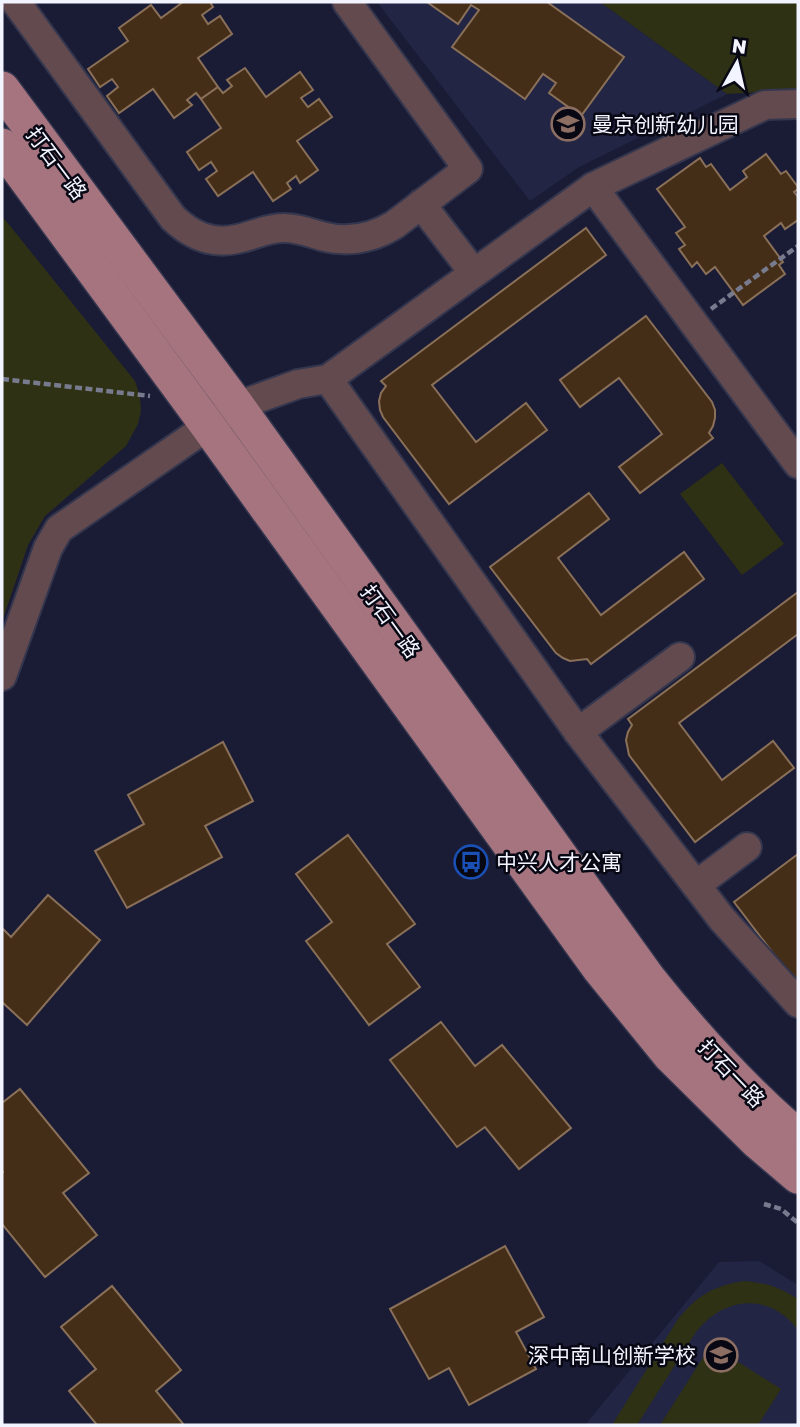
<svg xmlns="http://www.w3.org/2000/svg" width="800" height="1427" viewBox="0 0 800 1427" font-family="'Golos Text','Noto Sans SC',sans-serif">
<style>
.built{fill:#222544}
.green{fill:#2e3114}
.building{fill:#442e18;stroke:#8a7058;stroke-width:2}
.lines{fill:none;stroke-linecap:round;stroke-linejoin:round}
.minor-casing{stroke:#34364e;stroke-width:32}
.major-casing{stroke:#34364e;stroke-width:38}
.path{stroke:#787a8e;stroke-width:4.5;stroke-dasharray:7 3.5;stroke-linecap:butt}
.minor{stroke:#624a4f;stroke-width:28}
.major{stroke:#a5747f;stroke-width:35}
.labels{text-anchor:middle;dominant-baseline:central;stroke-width:5;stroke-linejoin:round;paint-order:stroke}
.poi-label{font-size:21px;fill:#f2f4ff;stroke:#070813;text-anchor:start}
.street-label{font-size:21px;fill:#f2f4ff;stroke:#070813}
</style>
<rect width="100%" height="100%" fill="#1a1c36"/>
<g class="built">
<path d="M377 2H600L727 94 579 167 530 201Z"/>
<path d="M759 1261 798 1285V1425H585L719 1262Z"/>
</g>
<g class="green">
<path d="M600 2H798V90L727 94Z"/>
<path d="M2 216 135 381 140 396 141 411 138 424 126 446 45 516 28 545 2 622Z"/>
<path d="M722 463 784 544 742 575 680 494Z"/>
<path d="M744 1281C766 1283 779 1287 798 1299V1330C770 1292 724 1296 696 1332L637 1425H612L678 1319C698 1295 713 1286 744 1281Z"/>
<path d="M711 1345 781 1389 758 1425H660Z"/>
</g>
<g class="building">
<path d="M183 2H210L213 7 202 15 208 24 220 16 232 34 198 58 218 87 201 99 196 93 187 100 192 105 174 118 153 89 119 113 107 96 118 87 112 79 100 87 88 69 128 41 119 28 151 5 161 18Z"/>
<path d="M427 2H547L624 57 581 116 549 93 556 83 543 74 525 99 452 47 479 10 471 5 458 24Z"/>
<path d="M245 68 266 97 300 72 313 90 301 98 308 107 319 99 332 117 297 141 318 170 300 183 296 176 287 183 291 189 273 201 253 172 218 196 206 179 217 171 211 162 199 170 187 152 221 128 201 99 218 87 223 93 232 86 227 80Z"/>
<path d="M766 154 781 174 786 171 798 187V189L794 192 798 197V220L785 229 781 223 764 236 783 262 779 265 785 274 743 305 715 267 706 274 697 262 692 267 679 249 685 245 676 233 685 227 657 189 700 158 706 167 711 164 730 190 747 177 743 171Z"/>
<path d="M586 228 606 255 432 385 476 442 526 403 547 430 449 504 383 417 380 410 379 401 381 393 386 386 381 381Z"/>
<path d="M646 316 712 402 715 410V418L713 426 709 433 713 438 640 493 619 467 662 434 619 378 580 407 560 380Z"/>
<path d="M589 493 609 519 558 558 601 615 684 552 704 579 591 664 587 659 570 661 563 658 556 653 490 567Z"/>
<path d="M798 592V634L679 723 722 780 773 741 794 768 695 842 629 755 626 740 628 732 632 725 628 719Z"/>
<path d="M223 742 253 801 205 826 222 857 127 908 95 851 144 824 128 795Z"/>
<path d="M348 835 415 924 387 944 420 987 369 1025 306 941 332 922 296 874Z"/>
<path d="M798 854V986L734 902Z"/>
<path d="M48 895 100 940 27 1025 3 1003 2 1004V928L11 937Z"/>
<path d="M441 1022 475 1066 502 1045 571 1128 519 1169 485 1127 457 1147 390 1060Z"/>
<path d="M20 1089 89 1173 63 1193 97 1235 45 1277 2 1224V1173L3 1172 2 1170V1103Z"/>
<path d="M505 1246 544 1317 516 1332 536 1369 469 1405 449 1368 429 1379 390 1309Z"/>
<path d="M112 1286 181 1370 156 1391 184 1425H97L69 1391 96 1369 61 1327Z"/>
</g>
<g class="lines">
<defs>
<g id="minor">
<path d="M16 2 173 218C191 235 211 245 237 239 253 236 266 228 284 228 297 228 308 232 321 236 347 243 371 239 394 225L468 169 347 2"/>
<path d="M593 187 765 105 798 104"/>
<path d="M421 204 474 273"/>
<path d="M328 379 578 732 722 919 798 1003"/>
<path d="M2 676 48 548 59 529 237 406 298 384 328 379 593 187 798 464"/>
<path d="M578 732 680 657"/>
<path d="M696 885 747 847"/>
</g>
<g id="major">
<path d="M2 89 237 406 647 977C693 1035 742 1089 798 1137"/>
<path d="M2 146 208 426 600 969 670 1055 758 1142 798 1176"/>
</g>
</defs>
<use href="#minor" class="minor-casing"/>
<use href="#major" class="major-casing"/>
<g class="path">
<path d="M711 309 798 246"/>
<path d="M2 379 150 396"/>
<path d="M764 1204 781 1209 798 1223"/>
</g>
<use href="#minor" class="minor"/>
<use href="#major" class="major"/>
</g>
<defs>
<symbol id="school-ring" viewBox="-11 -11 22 22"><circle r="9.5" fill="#070813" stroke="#8d6e63" stroke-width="1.5"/><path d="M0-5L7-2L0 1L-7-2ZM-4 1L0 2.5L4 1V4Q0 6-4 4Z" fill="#8d6e63"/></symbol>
<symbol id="bus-ring" viewBox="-11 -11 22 22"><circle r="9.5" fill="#070813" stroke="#1a4fb4" stroke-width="1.5"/><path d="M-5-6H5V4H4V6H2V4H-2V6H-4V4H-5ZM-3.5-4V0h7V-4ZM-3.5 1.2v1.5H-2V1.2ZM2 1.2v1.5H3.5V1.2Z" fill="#1a4fb4"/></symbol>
</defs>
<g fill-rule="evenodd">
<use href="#school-ring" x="549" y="105" width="38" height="38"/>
<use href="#bus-ring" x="452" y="843" width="38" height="38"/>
<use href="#school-ring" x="702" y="1336" width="38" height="38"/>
</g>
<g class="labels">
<g class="poi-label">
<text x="592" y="124">曼京创新幼儿园</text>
<text x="496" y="862">中兴人才公寓</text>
<text x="696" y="1355" text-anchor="end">深中南山创新学校</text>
</g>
<g class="street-label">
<text transform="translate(57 163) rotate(53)">打石一路</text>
<text transform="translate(391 621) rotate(54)">打石一路</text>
<text transform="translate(732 1073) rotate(46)">打石一路</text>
</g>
</g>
<rect width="800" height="1427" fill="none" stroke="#f2f4ff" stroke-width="7"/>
<g transform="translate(737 63) rotate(8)" stroke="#070813" stroke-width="5" paint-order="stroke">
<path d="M0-5L12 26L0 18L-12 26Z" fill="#f2f4ff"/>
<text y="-10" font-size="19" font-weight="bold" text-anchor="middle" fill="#f2f4ff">N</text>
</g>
</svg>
